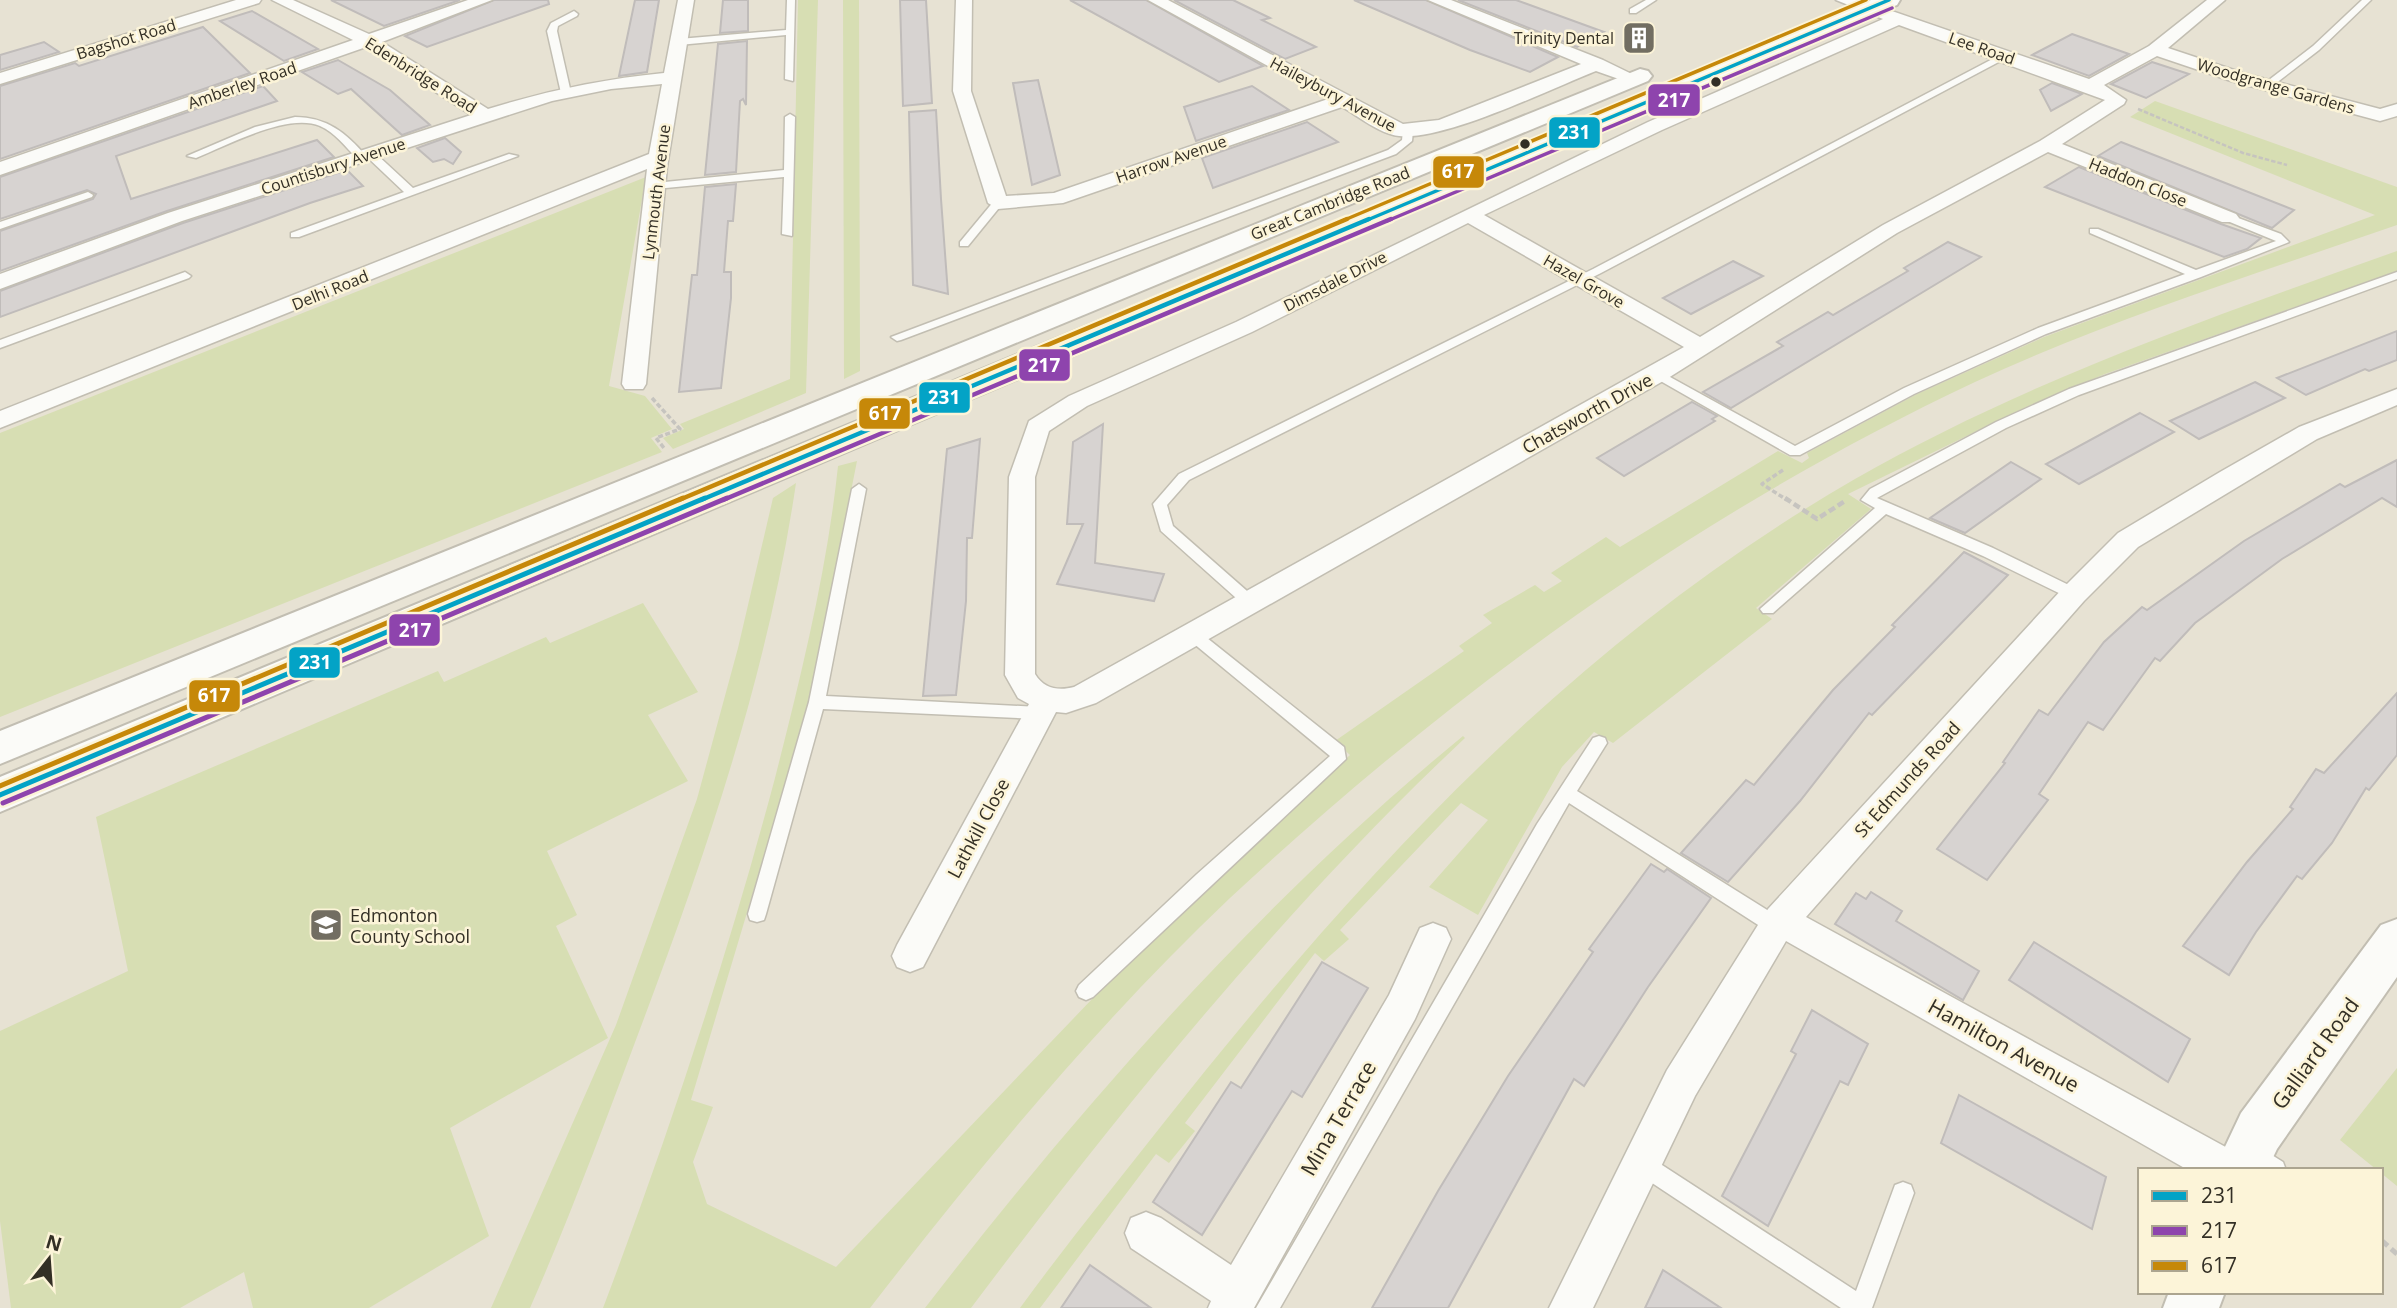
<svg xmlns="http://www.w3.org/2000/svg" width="2397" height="1308" viewBox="0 0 2397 1308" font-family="'Open Sans',sans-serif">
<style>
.green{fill:#d7deb3}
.building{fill:#d7d3d1;stroke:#c0bcba;stroke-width:2}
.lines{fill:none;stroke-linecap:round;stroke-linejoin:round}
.service-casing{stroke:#c2beb2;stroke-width:3}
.minor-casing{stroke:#c2beb2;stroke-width:3}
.tertiary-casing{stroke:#c2beb2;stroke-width:4}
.trunk-casing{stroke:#c2beb2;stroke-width:4}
.path-far3{stroke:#c6c4bf;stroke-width:2.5;stroke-dasharray:4.5 2;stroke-linecap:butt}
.path-far2{stroke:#c6c4bf;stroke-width:3.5;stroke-dasharray:5 2.5;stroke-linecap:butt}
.path-far1{stroke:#c6c4bf;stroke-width:4.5;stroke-dasharray:7 3.5;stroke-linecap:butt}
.path{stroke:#c6c4bf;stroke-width:5;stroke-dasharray:9 4.5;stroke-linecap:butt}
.service{fill:#fbfbf8;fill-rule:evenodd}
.minor{fill:#fbfbf8;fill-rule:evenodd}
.tertiary{fill:#fbfbf8;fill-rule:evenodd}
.trunk{fill:#fbfbf8;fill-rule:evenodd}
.bus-1-far2-casing{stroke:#fcf4d8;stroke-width:7}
.bus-1-far1-casing{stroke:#fcf4d8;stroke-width:9}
.bus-1-casing{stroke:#fcf4d8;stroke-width:10}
.bus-2-far2-casing{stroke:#fcf4d8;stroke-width:7}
.bus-2-far1-casing{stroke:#fcf4d8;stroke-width:9}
.bus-2-casing{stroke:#fcf4d8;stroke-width:10}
.bus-3-far2-casing{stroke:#fcf4d8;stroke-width:7}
.bus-3-far1-casing{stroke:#fcf4d8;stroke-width:9}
.bus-3-casing{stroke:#fcf4d8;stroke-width:10}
.bus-1-far2{stroke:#03a3c6;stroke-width:3.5}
.bus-1-far1{stroke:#03a3c6;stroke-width:4.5}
.bus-1{stroke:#03a3c6;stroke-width:5}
.bus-2-far2{stroke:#8e44ad;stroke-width:3.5}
.bus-2-far1{stroke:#8e44ad;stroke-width:4.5}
.bus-2{stroke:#8e44ad;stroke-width:5}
.bus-3-far2{stroke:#c68809;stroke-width:3.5}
.bus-3-far1{stroke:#c68809;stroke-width:4.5}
.bus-3{stroke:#c68809;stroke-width:5}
.bus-dot{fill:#332f25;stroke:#fcf4d8;stroke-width:2.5}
.labels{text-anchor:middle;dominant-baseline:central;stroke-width:5;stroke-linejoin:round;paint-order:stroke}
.far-poi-label{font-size:16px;fill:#332f25;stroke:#fcf4d8;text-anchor:end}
.far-street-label{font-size:16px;fill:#332f25;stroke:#fcf4d8}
.street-label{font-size:18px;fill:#332f25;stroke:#fcf4d8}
.poi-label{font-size:18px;fill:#332f25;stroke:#fcf4d8;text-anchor:start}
.near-street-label{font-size:21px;fill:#332f25;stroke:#fcf4d8}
.line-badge{stroke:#fcf4d8;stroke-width:2.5}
.badge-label{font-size:19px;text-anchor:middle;font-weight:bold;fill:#fff}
</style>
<rect width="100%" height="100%" fill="#e7e2d3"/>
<g class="green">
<path d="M798 0H818L806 393 673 449 663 438 684 429 680 424 790 379Z"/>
<path d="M843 0H859L860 371 844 379Z"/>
<path d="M2155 101 2397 187V225C2256 274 2111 319 1975 382 1699 512 1453 690 1230 898 1100 1021 979 1167 870 1308H603C669 1134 727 958 775 778 801 676 827 571 838 466L857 461 807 712 691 1100 713 1107 693 1162 707 1204 836 1267 1158 930 1350 755 1335 741 1464 651 1459 646 1492 623 1483 615 1535 585 1544 592 1562 581 1551 573 1606 537 1620 547 1778 451 1802 463 1809 458 1807 453 1917 394 2044 337 2375 215 2130 117Z"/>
<path d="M646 177 609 386 645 396 672 429 651 438 662 452 0 717V433Z"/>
<path d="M2397 251V271L2105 374 2026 407 1848 494 1871 509 1756 608 1772 619 1613 743 1594 732 1562 767 1478 915 1429 887 1488 820 1461 803 1340 930 1349 939 1324 961 1315 953 1185 1123 1195 1131 1169 1163 1156 1154 1040 1308H1020C1065 1246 1114 1186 1162 1125 1362 872 1573 642 1855 479 2026 381 2212 317 2397 251Z"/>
<path d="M796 483C768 674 705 857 637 1037 603 1128 569 1219 530 1308H491L616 1025 697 799 738 648 773 498Z"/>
<path d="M643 603 698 692 648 715 688 781 547 851 577 915 556 926 608 1038 450 1128 489 1236 369 1308H253L244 1272 180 1308H11L0 1221V1031L128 971 96 817 438 671 444 682 546 637 550 643Z"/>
<path d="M1463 736 1465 738C1286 906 1119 1111 971 1308H925C1085 1101 1261 902 1463 736Z"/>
<path d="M2397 1068V1186L2381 1173V1170H2377L2340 1140Z"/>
</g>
<g class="building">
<path d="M331 0H460L384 26Z"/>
<path d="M494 0H548L549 4 427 47 405 36Z"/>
<path d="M635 0H659L647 72 619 76Z"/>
<path d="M723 0H748V31L720 33Z"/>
<path d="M900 0H926L932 103 903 106Z"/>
<path d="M1070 0H1146L1263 66 1219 82Z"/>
<path d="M1174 0H1233L1270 18 1262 20 1316 47 1285 59Z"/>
<path d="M1354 0H1426L1558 57 1530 72 1470 50Z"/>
<path d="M1458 0H1516L1604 32 1577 47Z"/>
<path d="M252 11 318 49 284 61 220 21Z"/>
<path d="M203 27 250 73 0 159V86L75 63 79 66Z"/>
<path d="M2072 34 2129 54 2089 76 2032 55Z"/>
<path d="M747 41 746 105 743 99 740 101 736 172 705 175 718 44Z"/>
<path d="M44 42 59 52 0 70V55Z"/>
<path d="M338 60 390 90 430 125 402 135 351 89 338 94 302 72Z"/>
<path d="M2152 62 2189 74 2146 98 2111 84Z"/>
<path d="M1038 80 1060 175 1032 185 1013 83Z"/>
<path d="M2052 83 2082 94 2051 111 2040 90Z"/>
<path d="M263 86 277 101 116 156 131 199 317 140 334 157 167 211 0 271V231L93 199 96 194 87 190 0 219V177Z"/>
<path d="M1252 86 1289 110 1196 141 1184 107Z"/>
<path d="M936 110 941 199 948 294 913 285 909 112Z"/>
<path d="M1307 122 1338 142 1213 188 1202 158Z"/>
<path d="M445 138 461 152 453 164 444 159 433 162 417 148Z"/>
<path d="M2121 142 2294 210 2272 228 2098 156Z"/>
<path d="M2079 167 2221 224 2261 238 2247 249 2224 257 2045 187Z"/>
<path d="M347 170 363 186 310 203 0 317V291L183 223Z"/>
<path d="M736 184 733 221H728L724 272H731V298L721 388 679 392 692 275H697L705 187Z"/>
<path d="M1948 242 1981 257 1731 408 1703 392 1783 346 1777 342 1828 312 1833 315 1908 271 1904 268Z"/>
<path d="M1733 261 1763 276 1691 314 1663 298Z"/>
<path d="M2397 331V360L2369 371 2365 369 2306 395 2277 378Z"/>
<path d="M2255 382 2285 398 2199 439 2170 421Z"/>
<path d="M1692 402 1717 416 1712 419 1715 421 1624 476 1597 458Z"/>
<path d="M2140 413 2174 432 2079 484 2046 464Z"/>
<path d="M1103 424 1095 563 1164 574 1154 601 1057 584 1083 524H1067L1073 442Z"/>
<path d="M980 439 972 538H967L966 601 956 695 923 696 947 449Z"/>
<path d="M2397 460V507L2382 498 2282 559 2195 623 2160 661 2155 658 2103 730 2088 722 2039 794 2048 800 1987 880 1937 849 2005 763 2003 762 2039 710 2048 715 2104 642 2142 607 2147 610 2244 541 2340 484 2345 487Z"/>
<path d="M2011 462 2041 479 1965 533 1930 518Z"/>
<path d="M1964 552 2008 575 1872 715 1869 713 1800 801 1728 882 1681 853 1746 780 1754 785 1833 690 1895 627 1892 625Z"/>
<path d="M2397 693V755L2369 790 2366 788 2332 843 2302 879 2297 876 2256 932 2229 975 2183 946 2247 862 2293 809 2290 807 2316 769 2324 773Z"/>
<path d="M1651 864 1664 872 1667 869 1711 898 1648 987 1584 1086 1574 1079 1448 1308H1372L1438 1191 1508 1076 1593 952 1589 949Z"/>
<path d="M1871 892 1902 911 1896 921 1979 971 1963 1000 1835 924 1856 893 1866 899Z"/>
<path d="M2034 942 2190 1039 2168 1082 2009 980Z"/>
<path d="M1322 962 1368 988 1302 1097 1292 1091 1202 1235 1153 1202 1231 1082 1241 1088Z"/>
<path d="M1812 1010 1868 1044 1848 1085 1840 1081 1768 1226 1722 1196 1796 1054 1791 1051Z"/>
<path d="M1959 1095 2106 1177 2092 1229 1941 1143Z"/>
<path d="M1090 1265 1151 1308H1061Z"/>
<path d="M1663 1270 1721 1308H1645Z"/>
</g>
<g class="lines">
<defs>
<g id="service">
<path d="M787 0H795L793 81 785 79 786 35 679 45 674 42 679 39 786 30Z"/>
<path d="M1646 0H1656L1636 13H1630V9Z"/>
<path d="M2362 0H2371L2319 50 2271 87H2265V83L2313 46Z"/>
<path d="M574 11 578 14 577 16 558 26 557 31 571 93 566 96 561 93 547 31 551 23Z"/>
<path d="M2002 54 2010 56 1601 273 1189 480 1167 505 1173 526 1255 598 1258 602 1255 606H1245L1161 531 1153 504 1179 474 1593 269Z"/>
<path d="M790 114 795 117 792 236 782 234 784 177 655 189 650 186 655 183 784 170 785 117Z"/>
<path d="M295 117C327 117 346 133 366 156L357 158C346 148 335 132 320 126 288 112 226 146 196 158L187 156 255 127Z"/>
<path d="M1408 128 1413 131 1412 141 1396 154 901 340 897 341 891 337 1388 150 1402 140 1403 131Z"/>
<path d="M366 152H374L413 188 509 154 518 156 299 237H291V233L404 192 366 156Z"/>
<path d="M88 192 93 195 92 197 0 229V222Z"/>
<path d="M994 201 1003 203 968 246H960V242Z"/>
<path d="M2225 216H2233L2281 234 2289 242 2201 277 2046 334 1914 394 1800 455H1790L1650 375 1656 371 1661 372 1795 446 1904 388 2038 328 2185 274 2090 233V229H2098L2196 270 2276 241 2225 220Z"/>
<path d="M185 272 191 276 189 278 0 348V340Z"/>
<path d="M2397 272V279L2079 395 2006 428 1877 498 1993 548 2079 590 2082 594 2079 598H2069L1983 556 1886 514 1773 613H1763L1760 609 1875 508 1861 500 1870 489 1996 422 2069 389Z"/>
<path d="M859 484 866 489 826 696 1039 707 1045 709 1047 713 1045 717 1039 719 823 709 766 914 764 920 757 922 750 920 748 914 809 702 852 489Z"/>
<path d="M1192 628 1197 630 1344 747 1346 759 1093 997 1086 1000 1079 997 1076 991 1079 985 1197 874 1330 756 1187 638 1184 634 1187 630Z"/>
<path d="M1599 736 1605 738 1607 743 1577 791 1783 920 1785 926 1783 932 1776 934 1769 932 1569 803 1280 1308H1256L1537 824 1593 738Z"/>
<path d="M2251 1142 2283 1162 2286 1170C2267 1170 2249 1173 2240 1153L2244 1146Z"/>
<path d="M1642 1152 1856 1291 1895 1185 1903 1182 1911 1185 1914 1193 1872 1308H1841L1634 1171 1631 1163 1634 1155Z"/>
</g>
<g id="minor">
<path d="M236 0H261L259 3 0 84V73Z"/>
<path d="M272 0H293L369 34 468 0H492L382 42 488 109C546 91 603 79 664 73L678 0H694L667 167 646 384 643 389H625L622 384 647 169 0 428V411L649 154 662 84 611 89 552 101 182 221 0 289V274L168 213 471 115 366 47 0 175V162L353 40Z"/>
<path d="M956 0H972L971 91 1006 196 1054 193 1328 99 1148 0H1168L1403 124 1439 120 1581 64 1428 0H1451L1603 60 1642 79 1633 84 1596 71C1550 89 1445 141 1399 136 1380 134 1358 116 1342 107L1063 203 998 209 988 203 953 91Z"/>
<path d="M1836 0H1860L2089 79 2149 46 2207 0H2225L2168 48 2243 73 2380 109 2397 104V116L2380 121 2231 81 2157 56 2104 85 2126 100 2124 104 2062 144 2236 214 2239 218 2236 222H2222L2048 152 1897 233 1665 380 1096 703 1066 713 1056 712 923 967 910 972 897 967 892 956 897 945 1029 704 1018 698 1005 675 1009 477 1029 421 1069 396 1236 322 1648 122 1883 19ZM1899 25 2105 100 2040 141 1883 225 1700 337 1484 215 1662 130ZM1468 223 1684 347 1074 687C1059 691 1044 689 1035 674V477L1049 431 1087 406 1252 332Z"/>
<path d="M2397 389V405L2317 439 2138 547 2084 601 1806 917 2242 1156 2248 1170H2188L1786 941 1695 1096 1593 1308H1549L1667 1070 1768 909 2064 587 2118 533 2220 472 2299 427Z"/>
<path d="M1433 923 1446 928 1451 939 1415 1019 1254 1308H1208L1211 1301 1131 1248 1125 1233 1131 1218 1146 1212 1161 1218 1231 1265 1389 995 1420 928Z"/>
</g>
<g id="tertiary">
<path d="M2397 919V977L2277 1149 2267 1170H2214L2241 1113 2381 925Z"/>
<path d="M2169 1292H2225L2219 1308H2163Z"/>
</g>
<g id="trunk">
<path d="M1871 0H1900L1897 5 0 812V777Z"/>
<path d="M1640 69 1648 71 1652 76 1648 81 0 764V731Z"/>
</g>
</defs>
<use href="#service" class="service-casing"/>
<use href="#minor" class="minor-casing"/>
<use href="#tertiary" class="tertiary-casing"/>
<use href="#trunk" class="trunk-casing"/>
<path class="path-far3" d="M2138 109 2243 153 2287 165"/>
<g class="path-far2">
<path d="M652 398 680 429 656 438 664 448"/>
<path d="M1783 470 1762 484 1787 500"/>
</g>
<path class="path-far1" d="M1785 498 1817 519 1845 501"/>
<path class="path" d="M2381 1240 2397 1254"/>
<use href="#service" class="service"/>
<use href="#minor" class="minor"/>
<use href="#tertiary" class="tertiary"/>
<use href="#trunk" class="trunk"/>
<defs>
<path id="bus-1-far2" d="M1365 221 1889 0"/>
<path id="bus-1-far1" d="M701 500 1369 219"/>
<path id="bus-1" d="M0 795 705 498"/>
<path id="bus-2-far2" d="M1387 221 1892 8"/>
<path id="bus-2-far1" d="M723 500 1391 219"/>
<path id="bus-2" d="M3 803 727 498"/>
<path id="bus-3-far2" d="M1342 221 1866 0"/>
<path id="bus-3-far1" d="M679 500 1347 219"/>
<path id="bus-3" d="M0 786 683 498"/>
</defs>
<use href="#bus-1-far2" class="bus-1-far2-casing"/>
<use href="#bus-1-far1" class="bus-1-far1-casing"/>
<use href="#bus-1" class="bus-1-casing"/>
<use href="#bus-2-far2" class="bus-2-far2-casing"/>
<use href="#bus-2-far1" class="bus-2-far1-casing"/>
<use href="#bus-2" class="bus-2-casing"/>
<use href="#bus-3-far2" class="bus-3-far2-casing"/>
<use href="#bus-3-far1" class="bus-3-far1-casing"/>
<use href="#bus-3" class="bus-3-casing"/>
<use href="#bus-1-far2" class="bus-1-far2"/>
<use href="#bus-1-far1" class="bus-1-far1"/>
<use href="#bus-1" class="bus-1"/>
<use href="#bus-2-far2" class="bus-2-far2"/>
<use href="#bus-2-far1" class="bus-2-far1"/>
<use href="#bus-2" class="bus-2"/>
<use href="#bus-3-far2" class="bus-3-far2"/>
<use href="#bus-3-far1" class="bus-3-far1"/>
<use href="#bus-3" class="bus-3"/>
</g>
<defs>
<symbol id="building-square" viewBox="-11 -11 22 22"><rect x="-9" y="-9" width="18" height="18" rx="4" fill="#726e62" stroke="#fcf4d8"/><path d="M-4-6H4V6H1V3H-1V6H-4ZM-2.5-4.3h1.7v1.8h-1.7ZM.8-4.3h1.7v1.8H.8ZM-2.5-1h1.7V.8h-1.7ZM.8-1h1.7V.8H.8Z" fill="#fff"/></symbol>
<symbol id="school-square" viewBox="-11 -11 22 22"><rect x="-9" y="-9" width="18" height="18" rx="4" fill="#726e62" stroke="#fcf4d8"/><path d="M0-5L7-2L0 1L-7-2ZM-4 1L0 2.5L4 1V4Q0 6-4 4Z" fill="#fff"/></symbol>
</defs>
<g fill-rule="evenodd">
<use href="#building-square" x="1620" y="19" width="38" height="38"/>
<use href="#school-square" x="307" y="906" width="38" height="38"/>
</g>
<g class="bus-dot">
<circle cx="1716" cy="82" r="6"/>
<circle cx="1525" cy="144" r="6"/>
</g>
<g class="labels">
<g class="far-poi-label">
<text x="1614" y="38">Trinity Dental</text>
</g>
<g class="far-street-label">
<text transform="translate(126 39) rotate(-17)">Bagshot Road</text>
<text transform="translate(1982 48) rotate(19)">Lee Road</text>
<text transform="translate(421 75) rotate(32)">Edenbridge Road</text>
<text transform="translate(242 85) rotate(-19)">Amberley Road</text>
<text transform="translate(2276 86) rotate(16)">Woodgrange Gardens</text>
<text transform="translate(1333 94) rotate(28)">Haileybury Avenue</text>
<text transform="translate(1171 159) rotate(-19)">Harrow Avenue</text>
<text transform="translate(333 166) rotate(-18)">Countisbury Avenue</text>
<text transform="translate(2138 182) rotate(22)">Haddon Close</text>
<text transform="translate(656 192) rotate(-83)">Lynmouth Avenue</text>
<text transform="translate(1330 203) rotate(-22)">Great Cambridge Road</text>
<text transform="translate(1335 281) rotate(-27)">Dimsdale Drive</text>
<text transform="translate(1584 281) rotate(30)">Hazel Grove</text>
<text transform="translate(330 290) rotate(-22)">Delhi Road</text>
</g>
<g class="street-label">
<text transform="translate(1587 413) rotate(-29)">Chatsworth Drive</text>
<text transform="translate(1907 779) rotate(-48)">St Edmunds Road</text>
<text transform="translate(978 828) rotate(-62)">Lathkill Close</text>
</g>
<g class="poi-label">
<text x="350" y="915">Edmonton<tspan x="350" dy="21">County School</tspan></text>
</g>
<g class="near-street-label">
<text transform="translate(2004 1045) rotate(29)">Hamilton Avenue</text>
<text transform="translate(2315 1053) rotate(-54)">Galliard Road</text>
<text transform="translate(1338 1118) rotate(-60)">Mina Terrace</text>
</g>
</g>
<g class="line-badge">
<rect x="1647" y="83" width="54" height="34" rx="7" fill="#8e44ad"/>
<rect x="1548" y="116" width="53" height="33" rx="7" fill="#03a3c6"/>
<rect x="1432" y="155" width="53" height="34" rx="7" fill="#c68809"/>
<rect x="1018" y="348" width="53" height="34" rx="7" fill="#8e44ad"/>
<rect x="918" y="381" width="53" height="33" rx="7" fill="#03a3c6"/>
<rect x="858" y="397" width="53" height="33" rx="7" fill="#c68809"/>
<rect x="388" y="613" width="53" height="34" rx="7" fill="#8e44ad"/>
<rect x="288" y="646" width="53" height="33" rx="7" fill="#03a3c6"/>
<rect x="188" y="679" width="53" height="34" rx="7" fill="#c68809"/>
</g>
<g class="badge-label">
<text x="1674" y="107">217</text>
<text x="1574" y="139">231</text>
<text x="1458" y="178">617</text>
<text x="1044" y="372">217</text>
<text x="944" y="404">231</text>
<text x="885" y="420">617</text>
<text x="415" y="637">217</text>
<text x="315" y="669">231</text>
<text x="214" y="702">617</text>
</g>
<rect x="2138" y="1168" width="245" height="126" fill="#fcf4d8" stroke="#aca590" stroke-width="2"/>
<rect x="2152" y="1191" width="35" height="10" fill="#03a3c6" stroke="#aca590" stroke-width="2"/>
<text x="2201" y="1203" font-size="21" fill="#332f25">231</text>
<rect x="2152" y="1226" width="35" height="10" fill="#8e44ad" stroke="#aca590" stroke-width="2"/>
<text x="2201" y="1238" font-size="21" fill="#332f25">217</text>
<rect x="2152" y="1261" width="35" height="10" fill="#c68809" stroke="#aca590" stroke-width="2"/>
<text x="2201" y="1273" font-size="21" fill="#332f25">617</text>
<g transform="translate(49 1259) rotate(17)" stroke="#fcf4d8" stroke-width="5" paint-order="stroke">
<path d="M0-5L12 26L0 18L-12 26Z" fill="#332f25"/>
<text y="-10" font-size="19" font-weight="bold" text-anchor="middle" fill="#332f25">N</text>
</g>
</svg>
